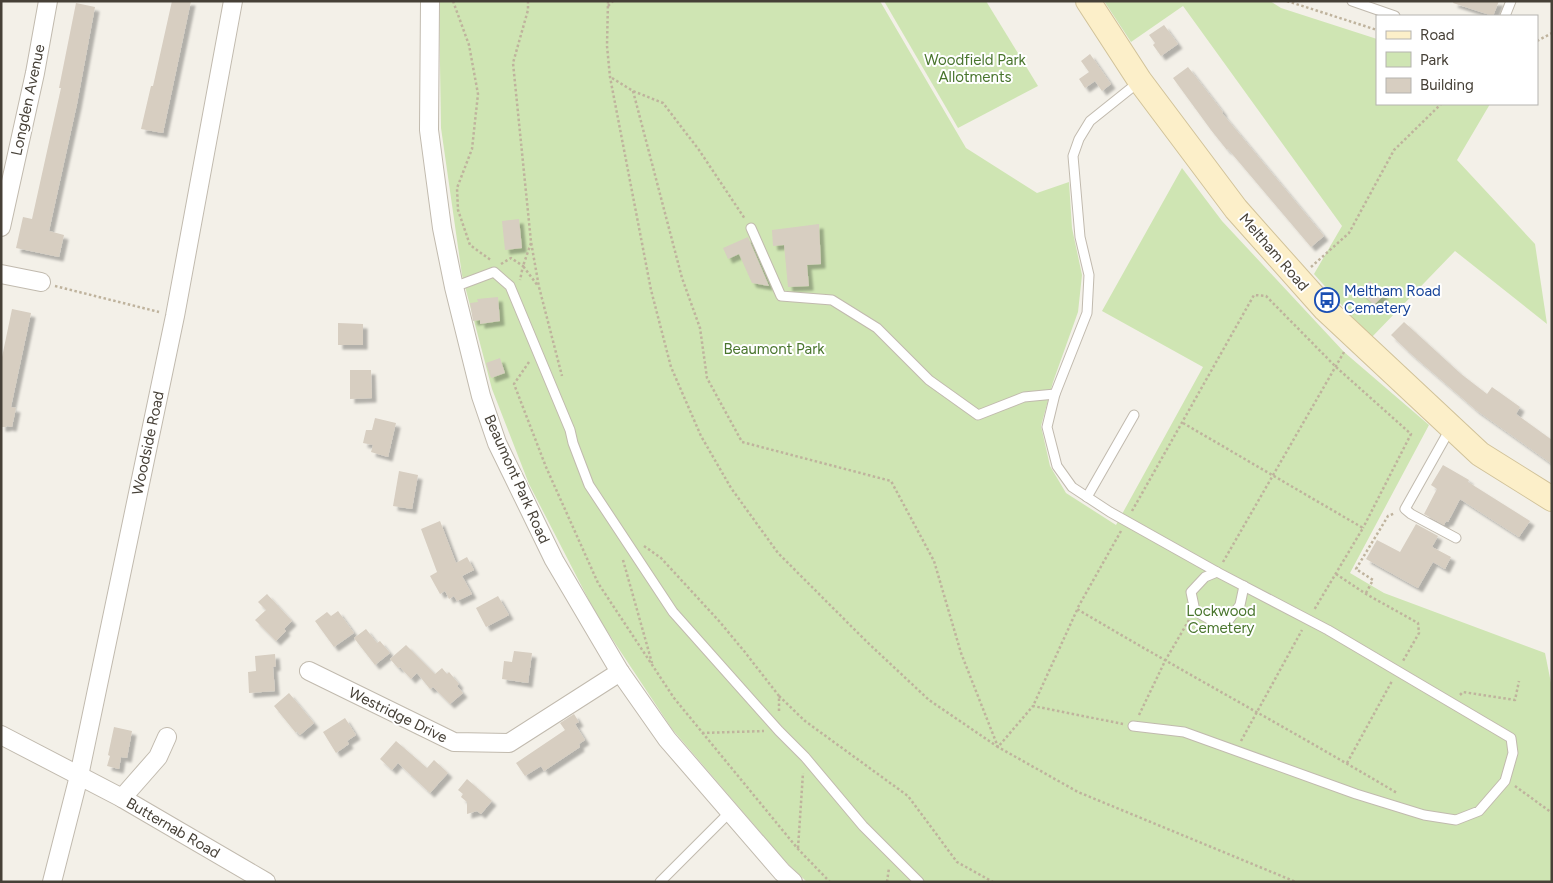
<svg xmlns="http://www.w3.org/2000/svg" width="1553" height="883" viewBox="0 0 1553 883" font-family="Figtree,sans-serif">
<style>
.green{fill:#cfe5b3}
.building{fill:#d7cec1;filter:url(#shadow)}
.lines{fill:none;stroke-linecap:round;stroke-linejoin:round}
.service-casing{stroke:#c1baae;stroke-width:11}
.minor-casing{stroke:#c1baae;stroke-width:20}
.secondary-casing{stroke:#d1c299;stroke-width:26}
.path{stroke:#bfb39d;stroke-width:2.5;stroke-dasharray:2.5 2.5;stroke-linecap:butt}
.service{stroke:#fff;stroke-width:9}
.minor{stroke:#fff;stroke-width:18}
.secondary{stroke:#fcefc9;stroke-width:24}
.labels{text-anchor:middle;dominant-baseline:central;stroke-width:4;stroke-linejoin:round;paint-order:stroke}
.park-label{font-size:15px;fill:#49752d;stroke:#fff}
.street-label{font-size:15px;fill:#464037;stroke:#fff}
.transit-label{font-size:15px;fill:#164399;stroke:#fff;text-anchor:start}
</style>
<defs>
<filter id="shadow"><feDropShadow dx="4.5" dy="4.5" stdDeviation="1" flood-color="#0004"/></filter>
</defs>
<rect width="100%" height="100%" fill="#f3f0e8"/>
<g class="green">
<path d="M439 1H880L966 148 1037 193 1069 182 1072 228 1082 275 1078 312 1053 382 1041 426 1050 466 1066 493 1116 525 1203 367 1102 311 1182 168 1222 221 1344 352 1429 425 1350 573 1384 593 1545 653 1552 688V882H807L785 861 672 729 597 616 529 484 492 389 462 275 441 128Z"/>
<path d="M884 1H986L1038 86 958 128Z"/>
<path d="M1104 1H1270L1281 8 1377 39V104H1490L1457 160 1535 244 1547 324 1455 251 1371 338 1314 274 1342 226 1183 6 1131 42Z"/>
</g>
<g class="building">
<path d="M172 1H191L163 133 141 129 151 86H153Z"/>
<path d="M1454 1H1499L1493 16 1453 3Z"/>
<path d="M76 3 95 7 77 104 49 231 64 235 59 257 16 248 23 217 32 219 61 88H59Z"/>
<path d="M1164 25 1178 44 1161 56 1153 45 1155 43 1149 35Z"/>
<path d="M1090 54 1111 84 1102 91 1095 81 1085 88 1079 79 1089 72 1081 61Z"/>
<path d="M1188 67 1223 112 1222 113 1324 236 1311 247 1228 149 1227 150 1211 130 1173 78Z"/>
<path d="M519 219 522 248 505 250 502 221Z"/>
<path d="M819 224 821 264 807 265 809 286 788 287 784 245 773 246 772 230Z"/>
<path d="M748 237 769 286 752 283 739 254 728 259 723 248Z"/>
<path d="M1370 281 1384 295 1374 305 1360 291Z"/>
<path d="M498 297 500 321 480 324V320L473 321 470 303 478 302 477 299Z"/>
<path d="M12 309 31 313 11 407 16 408 12 427 7 426 6 427H1V362Z"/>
<path d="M1404 322 1461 374 1487 394 1492 387 1520 407 1516 414 1552 440V464L1476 410 1410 353 1391 335Z"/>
<path d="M338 323 363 324V345H338Z"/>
<path d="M500 358 505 373 491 378 486 363Z"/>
<path d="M350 370H371L372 398 350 399Z"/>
<path d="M375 418 396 423 388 457 371 452 373 445 363 443 366 430H372Z"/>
<path d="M1443 465 1469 480 1468 482 1530 521 1519 537 1460 499 1448 522 1446 521 1444 525 1424 514 1437 489 1431 485Z"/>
<path d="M399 471 418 475 412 509 393 506Z"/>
<path d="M440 521 456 563 467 557 474 570 462 576 472 594 457 601 454 596 449 599 445 591 440 594 430 576 437 572 421 529Z"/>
<path d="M1416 524 1438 536 1432 547 1451 557 1445 569 1433 562 1418 588 1366 559 1377 540 1400 552Z"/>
<path d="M267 594 292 621 284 629 286 631 276 641 255 620 266 610 258 602Z"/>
<path d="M498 596 509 615 486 627 476 608Z"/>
<path d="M338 611 354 633 334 647 315 621 327 612 331 616Z"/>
<path d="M366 629 377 643 380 641 390 653 375 665 354 638Z"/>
<path d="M406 645 435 674 442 668 447 674 449 672 459 684 457 686 463 693 450 704 433 687 430 689 417 673 411 679 400 667 398 668 390 659Z"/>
<path d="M514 651 532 653 528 683 502 679 504 661 512 662Z"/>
<path d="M275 654 276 666 273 667 275 691 249 693 248 672 256 671 255 656Z"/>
<path d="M289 693 314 723 300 735 297 731 296 733 274 706Z"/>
<path d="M574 714 579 722 575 724 585 740 579 744 580 747 544 771 541 766 525 776 516 763 565 730 560 723Z"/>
<path d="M345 718 356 735 347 741 349 744 336 753 323 732Z"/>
<path d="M114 727 132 731 127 758 121 757 119 769 107 766 110 756 108 755Z"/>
<path d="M396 741 427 768 434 760 448 773 430 793 398 763 392 770 380 759Z"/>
<path d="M467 779 492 801 481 814 477 811 467 814V802L461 797 463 794 458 790Z"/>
</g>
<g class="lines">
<defs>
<g id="service">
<path d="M1352 1 1395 16"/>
<path d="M1505 16 1511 1"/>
<path d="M751 228 781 296 832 300 877 328 929 380 978 415 1024 397 1055 394"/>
<path d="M454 287 494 272 510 286 570 430 573 443 589 485 673 612 779 731 805 757 863 826 919 882"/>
<path d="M1450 429 1405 509 1411 514 1456 538"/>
<path d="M1087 497 1134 415"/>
<path d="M1217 572 1205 577 1191 592 1195 611 1216 623 1228 621 1240 605 1244 586"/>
<path d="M1133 726 1184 732 1356 794 1424 815 1456 820 1479 811 1505 781 1513 753 1511 738 1328 630 1217 572 1110 512 1072 487 1057 466 1047 427 1055 394 1087 313 1089 275 1080 237 1073 156 1079 139 1090 121 1140 81"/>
<path d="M660 882 730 812"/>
</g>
<g id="minor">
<path d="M430 1 429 130 442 228 454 287 481 396 497 443 554 560 620 672 667 739 782 872 793 882"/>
<path d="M1 227 35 73 48 1"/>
<path d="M1 274 41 282"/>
<path d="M309 671 454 742 509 743 620 672"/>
<path d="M1 735 122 798 266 882"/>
<path d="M122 798 158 757 167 737"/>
<path d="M52 882 79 776 175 316 233 1"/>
</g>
<path id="secondary" d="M1088 1 1140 81 1236 209 1325 309 1480 454 1552 499"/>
</defs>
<use href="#service" class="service-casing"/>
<use href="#minor" class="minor-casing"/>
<use href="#secondary" class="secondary-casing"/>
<g class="path">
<path d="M453 1 469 45 478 94 472 149 457 188 458 210 470 245 492 261"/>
<path d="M528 1V10L513 63 531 242 539 287 562 376"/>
<path d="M608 1 607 46 610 77 651 290 671 367 701 436 731 488 778 553 867 642 929 700 998 747 1033 706"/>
<path d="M1287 1 1377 30"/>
<path d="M608 6 613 1"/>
<path d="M1537 41 1552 33"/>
<path d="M612 78 633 91 663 103 699 150 745 219"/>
<path d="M633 91 682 278 700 328 707 378 742 442 891 481 934 561 961 653 998 747 1078 792 1296 882"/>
<path d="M531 243 523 266 538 286"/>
<path d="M501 264 511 258 523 266 520 280"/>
<path d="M1311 267 1349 233 1394 150 1441 104"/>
<path d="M55 286 159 312"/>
<path d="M529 362 514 384 546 467 598 583 674 698 798 849 830 882"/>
<path d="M1183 423 1363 528 1314 610"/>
<path d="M1132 511 1254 295 1266 296 1336 367 1411 434 1363 528"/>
<path d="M1121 531 1077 609C1183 672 1291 730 1397 793"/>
<path d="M644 546 661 558 719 621 744 651 779 696V713"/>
<path d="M623 560 652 663"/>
<path d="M1223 562 1344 352"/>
<path d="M1336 574 1366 594 1418 623 1419 633 1403 661"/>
<path d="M1366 593 1373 580 1356 569 1388 516 1395 513"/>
<path d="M1077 610 1033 706 1123 724"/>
<path d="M1460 695 1463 692 1515 700 1519 681"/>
<path d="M779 696 805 721 908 796 957 862 993 882"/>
<path d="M1139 715 1165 661 1189 620"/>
<path d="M702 733 764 731"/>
<path d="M1241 741 1302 630"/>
<path d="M1347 763 1392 681"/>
<path d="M1515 786 1552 813"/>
<path d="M798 848 803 773"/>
<path d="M887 882 889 868"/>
</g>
<use href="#service" class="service"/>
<use href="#minor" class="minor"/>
<use href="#secondary" class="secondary"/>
</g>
<defs>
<symbol id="bus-ring" viewBox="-11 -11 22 22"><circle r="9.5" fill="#fff" stroke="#1a4fb4" stroke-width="1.5"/><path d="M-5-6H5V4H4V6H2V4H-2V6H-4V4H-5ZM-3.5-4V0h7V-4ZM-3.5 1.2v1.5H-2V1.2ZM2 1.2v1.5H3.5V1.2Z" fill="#1a4fb4"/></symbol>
</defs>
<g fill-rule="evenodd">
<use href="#bus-ring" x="1313" y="286" width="28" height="28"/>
</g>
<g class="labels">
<g class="park-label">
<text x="975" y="60">Woodfield Park<tspan x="975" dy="17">Allotments</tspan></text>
<text x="774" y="349">Beaumont Park</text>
<text x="1221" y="611">Lockwood<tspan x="1221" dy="17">Cemetery</tspan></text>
</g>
<g class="street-label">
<text transform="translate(28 100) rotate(-78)">Longden Avenue</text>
<text transform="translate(1274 252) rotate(49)">Meltham Road</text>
<text transform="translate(148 443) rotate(-78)">Woodside Road</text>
<text transform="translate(517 479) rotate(66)">Beaumont Park Road</text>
<text transform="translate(398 715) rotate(26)">Westridge Drive</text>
<text transform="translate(173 828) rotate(30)">Butternab Road</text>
</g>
<g class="transit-label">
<text x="1344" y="291">Meltham Road<tspan x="1344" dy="17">Cemetery</tspan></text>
</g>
</g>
<rect width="1553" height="883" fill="none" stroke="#464037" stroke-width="5"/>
<rect x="1376" y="15" width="162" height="90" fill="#ffffff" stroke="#b5b3af"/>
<rect x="1386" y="31" width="25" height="8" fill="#fcefc9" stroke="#b5b3af"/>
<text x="1420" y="40" font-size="15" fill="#464037">Road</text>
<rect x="1386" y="52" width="25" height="15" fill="#cfe5b3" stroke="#b5b3af"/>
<text x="1420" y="65" font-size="15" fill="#464037">Park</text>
<rect x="1386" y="78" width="25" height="15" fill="#d7cec1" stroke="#b5b3af"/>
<text x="1420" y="90" font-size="15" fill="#464037">Building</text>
</svg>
